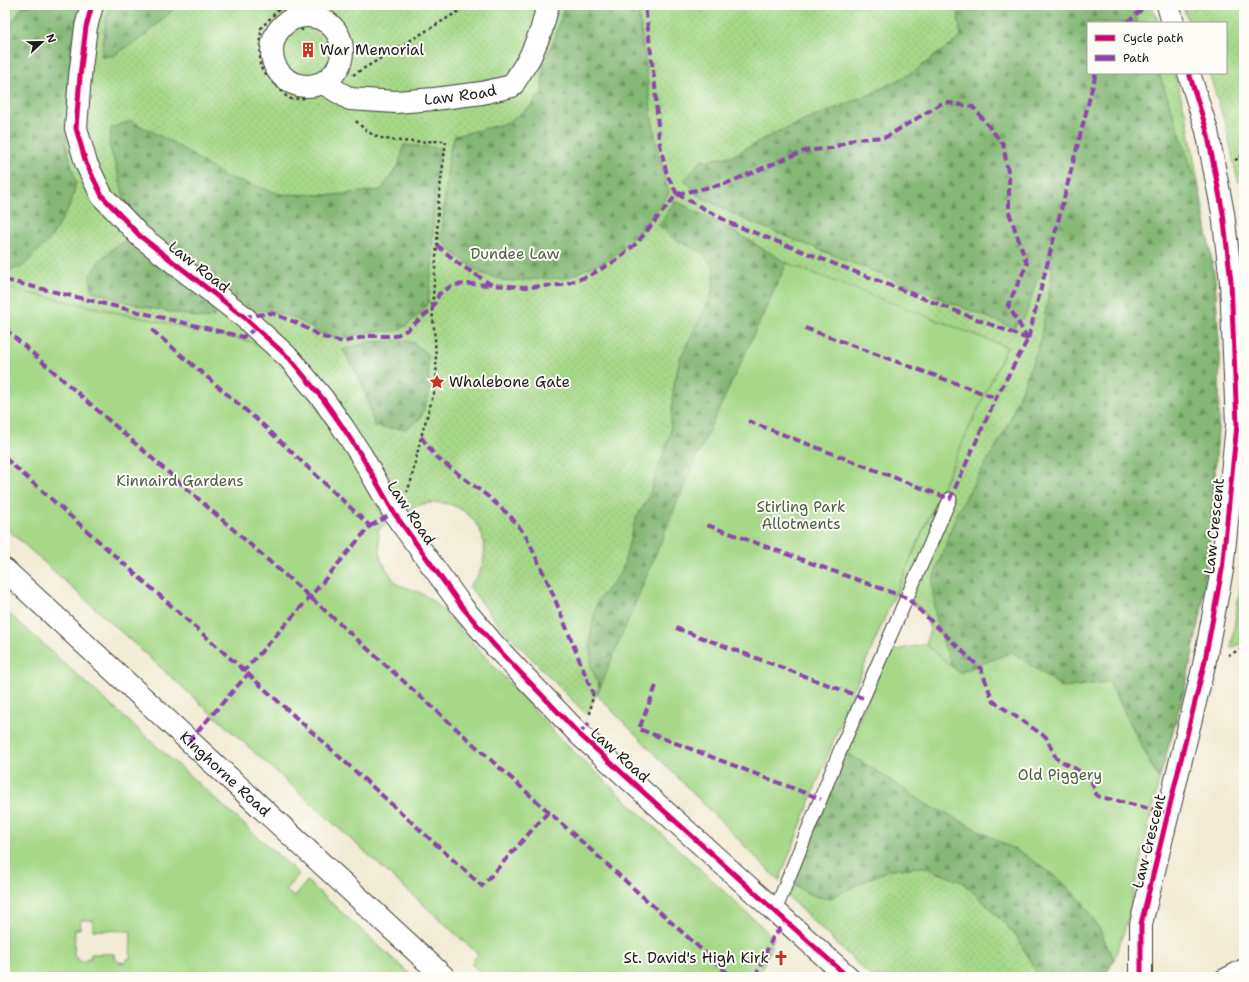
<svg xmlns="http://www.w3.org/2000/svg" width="1249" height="982" viewBox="0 0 1249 982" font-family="'Shantell Sans',sans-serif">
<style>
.grass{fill:url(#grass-dots);stroke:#617a52}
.forest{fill:url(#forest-firs);stroke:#506a48}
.garden{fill:#a6d888;stroke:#617a52;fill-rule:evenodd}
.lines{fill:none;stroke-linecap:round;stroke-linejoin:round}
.lane-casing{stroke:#3c3b38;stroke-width:15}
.street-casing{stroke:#3c3b38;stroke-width:24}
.secondary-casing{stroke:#3c3b38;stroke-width:24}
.path{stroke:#3c3b38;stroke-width:2.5;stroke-dasharray:3 3;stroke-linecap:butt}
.lane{stroke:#fff;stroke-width:13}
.street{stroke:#fff;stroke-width:22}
.secondary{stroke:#fff;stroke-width:22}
.quiet{stroke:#8e44ad;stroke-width:4;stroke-dasharray:8 4;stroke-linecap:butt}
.cycleway-casing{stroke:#fdfcf7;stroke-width:8}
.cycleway{stroke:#d6006c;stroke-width:5}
.labels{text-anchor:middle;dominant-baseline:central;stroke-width:4;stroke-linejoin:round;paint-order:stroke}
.poi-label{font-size:15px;fill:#1c1c1c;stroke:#fdfcf7;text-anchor:start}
.street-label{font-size:15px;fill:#1c1c1c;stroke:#fdfcf7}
.park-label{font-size:15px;fill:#4c5e42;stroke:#fdfcf7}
</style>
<defs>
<pattern id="grass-dots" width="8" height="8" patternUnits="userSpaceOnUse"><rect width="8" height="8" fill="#a6d888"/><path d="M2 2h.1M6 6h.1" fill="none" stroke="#8eb975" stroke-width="1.8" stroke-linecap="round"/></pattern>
<pattern id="forest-firs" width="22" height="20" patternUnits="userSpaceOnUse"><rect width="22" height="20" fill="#84b874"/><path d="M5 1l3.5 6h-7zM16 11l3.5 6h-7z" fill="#6b955e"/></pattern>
</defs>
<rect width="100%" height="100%" fill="#fdfcf7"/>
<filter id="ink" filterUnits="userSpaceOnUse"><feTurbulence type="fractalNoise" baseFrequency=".025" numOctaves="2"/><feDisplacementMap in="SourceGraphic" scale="8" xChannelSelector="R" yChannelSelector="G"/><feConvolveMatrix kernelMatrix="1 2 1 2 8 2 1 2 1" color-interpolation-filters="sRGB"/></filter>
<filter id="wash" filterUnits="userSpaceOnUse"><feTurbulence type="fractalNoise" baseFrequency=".012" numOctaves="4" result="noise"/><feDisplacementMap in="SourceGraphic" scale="16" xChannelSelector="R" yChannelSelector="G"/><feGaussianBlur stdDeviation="0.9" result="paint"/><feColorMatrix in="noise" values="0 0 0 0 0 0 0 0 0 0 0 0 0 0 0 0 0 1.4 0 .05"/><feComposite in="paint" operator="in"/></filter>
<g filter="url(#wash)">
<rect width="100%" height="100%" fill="#f2ebd5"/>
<g class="grass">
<path d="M5 5H1151L1159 23H1088V73H1174L1187 119 1215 280 1220 357 1218 428 1211 529 1201 612 1186 684 1159 780 1109 682 959 673 926 644 930 629 922 609 895 594 984 394 1007 347 690 472 587 715 498 624 469 586C503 553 477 498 430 503 414 504 399 516 386 524L369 487 317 407 270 354 252 342 14 290 5 287Z"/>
<path d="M1182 5H1244V181L1238 182 1226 126 1209 73H1226V23H1189Z"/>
<path d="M845 753 1114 960 1104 977H871L788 897Z"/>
</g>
<g class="forest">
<path d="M24 5H83L69 93 66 144 76 183 71 204 50 239 22 267 5 271V32Z"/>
<path d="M111 5H175L170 13 146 35 113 56H101L106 20Z"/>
<path d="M565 5H637C643 37 646 70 650 103 654 134 660 163 669 193L644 227 612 258 566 278 505 281 481 273 452 252 441 238 449 153 455 136 507 123 531 106 542 92 543 66 556 35Z"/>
<path d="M957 5H1131L1138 23H1088V73H1159L1200 192 1215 280 1220 357 1218 428 1211 529 1201 612 1186 684 1159 780 1109 682 1063 688 1012 652 959 673 952 667 936 621 932 582 958 510 1005 431 1039 346 1052 275 1051 264 1037 280 1025 317 1014 328 748 221 699 196 685 180 701 161 732 156 775 133 870 94 912 73 961 37Z"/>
<path d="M131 121 172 142 224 176 281 194 333 195 381 190 399 164 404 145 440 148 434 205 432 266 428 303 420 314 406 326 396 331 368 332 341 339 322 334 296 319 272 311 246 310 159 240 125 203 119 177 109 145 111 128Z"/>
<path d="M676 201 730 229 787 263 690 472 600 688 591 668 590 638 597 602 622 571 635 520 649 496 670 435 673 389 680 358 711 297 715 271 703 253 673 238 659 225Z"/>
<path d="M128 241 192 287 213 309 215 316 206 319 140 306 92 291 90 277 99 261 118 244Z"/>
<path d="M404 340 416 344 428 355 429 395 420 419 405 429 375 427 362 383 343 350 369 342Z"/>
<path d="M845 753 858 759 931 806 948 814 1025 855 1058 878 1082 901 1100 930 1114 960 1104 977H1039L1017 937 989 907 962 882 923 867 888 870 828 899 811 895 793 885Z"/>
</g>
<g class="garden">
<path d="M787 263 1007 347C953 461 902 576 853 692 827 755 804 818 779 881L597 695 690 472Z"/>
<path d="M5 287 14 290 252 342 270 354 317 407 369 487 386 524 378 530 381 560 396 584 419 592 436 603 564 743 774 938 759 977H486L471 964 478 954 5 527Z"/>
<path d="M1244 562V643L1231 648Z"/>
<path d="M5 610 299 874 285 890 294 897 307 881 413 977H5ZM81 920H93V930L131 931 130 959H127L125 963 119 962 116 959H114V954H91V958H87L85 961H79L77 958 74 957 75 929H80Z"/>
<path d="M926 644 959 673 1012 652 1063 688 1109 682 1159 780 1142 853 1127 922 1114 960 1100 930 1082 901 1058 878 1025 855 948 814 931 807 858 759 845 753 884 661 891 651Z"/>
</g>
</g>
<g filter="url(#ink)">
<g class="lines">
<defs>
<g id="lane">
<path d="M775 911 842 746 950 499"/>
<path d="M1221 977 1244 965"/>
</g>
<g id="street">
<path d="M92 5 86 27 80 76 76 128 86 163 102 196 140 236 244 317 290 359 323 399 342 426 361 455 394 513 463 608 494 645 579 734 848 977"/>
<circle cx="307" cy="51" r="35"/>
<path id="s1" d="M323 83 350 99 396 102 434 99 482 93 512 86 530 57 541 31 548 5"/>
</g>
<g id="secondary">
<path d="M1168 5 1173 23"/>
<path id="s2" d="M5 570 444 977"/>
<path d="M1141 977V924L1204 665 1222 570 1237 425 1231 282 1223 213 1207 131 1189 73"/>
</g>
</defs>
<use href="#lane" class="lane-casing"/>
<use href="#street" class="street-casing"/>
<use href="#secondary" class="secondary-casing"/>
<g class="path">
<path d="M283 5 261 28 260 67 286 96 291 99 307 98"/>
<path d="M300 5 302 31"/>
<path d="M353 75 469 5"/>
<path d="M356 121C362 127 368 133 376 136 396 144 425 141 446 141L438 204 437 245 432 309 435 339 437 382 421 437 411 481 407 492"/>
<path d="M1235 160 1240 158 1244 151"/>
<path d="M1228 655 1244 648"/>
<path d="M590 714 593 694"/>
</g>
<use href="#lane" class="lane"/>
<use href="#street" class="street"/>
<use href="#secondary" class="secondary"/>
<g class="quiet">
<path d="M5 16 13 5"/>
<path d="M1127 23 1146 5"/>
<path d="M677 194 725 184 804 151 832 148 854 139 886 137 944 102 973 107 1003 144 1009 177V212L1027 264 1008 305 1028 339"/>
<path d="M677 194 732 224 1028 339"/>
<path d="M437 245 459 264 492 285 525 287 562 285 589 276 615 261 637 243 677 194 667 175 659 140 655 86 645 5"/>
<path d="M5 280 243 337 256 328"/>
<path d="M244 317 271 313 295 322 322 337 343 342 368 336H395L407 330 432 309 439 294 453 285 469 284 491 285"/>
<path d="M805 328 996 398"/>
<path d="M5 329 310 597 732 977"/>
<path d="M152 330 263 425 370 526 310 597 244 671"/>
<path d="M748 421 950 499 996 398 1028 339 1096 73"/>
<path d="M421 437 436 457 490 498 511 517 526 536 550 587 593 694"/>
<path d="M5 458 248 674 482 886 549 811"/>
<path d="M707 525 907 598 981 669 993 701 1046 737 1056 758 1090 777 1097 796 1168 813"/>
<path d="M370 526 394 513"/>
<path d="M676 628 863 698"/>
<path d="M656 686 639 729 821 799"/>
<path d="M579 734 589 723"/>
<path d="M189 741 248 674"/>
<path d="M755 977 773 937 787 921"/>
</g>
<defs>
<g id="cycleway">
<path d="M92 5 86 27 80 76 76 128 86 163 102 196 140 236 244 317 290 359 323 399 342 426 361 455 394 513 463 608 494 645 579 734 848 977"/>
<path d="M1141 977V924L1204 665 1222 570 1237 425 1231 282 1223 213 1207 131 1189 73"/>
</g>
</defs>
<use href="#cycleway" class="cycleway-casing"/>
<use href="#cycleway" class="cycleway"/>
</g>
</g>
<defs>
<symbol id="building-bare" viewBox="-9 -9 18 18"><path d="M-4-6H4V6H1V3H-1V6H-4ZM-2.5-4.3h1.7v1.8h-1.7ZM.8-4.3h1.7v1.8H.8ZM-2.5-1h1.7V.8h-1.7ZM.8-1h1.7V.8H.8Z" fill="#c8321e" stroke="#fdfcf7" stroke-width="2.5" paint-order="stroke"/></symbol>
<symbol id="sight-bare" viewBox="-9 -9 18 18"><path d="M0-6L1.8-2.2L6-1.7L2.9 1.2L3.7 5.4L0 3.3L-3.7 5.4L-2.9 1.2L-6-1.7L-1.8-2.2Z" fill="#c8321e" stroke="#fdfcf7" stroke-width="2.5" paint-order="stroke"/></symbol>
<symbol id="church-bare" viewBox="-9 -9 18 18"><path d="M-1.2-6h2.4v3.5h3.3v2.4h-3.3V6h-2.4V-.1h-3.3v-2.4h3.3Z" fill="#c8321e" stroke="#fdfcf7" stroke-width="2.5" paint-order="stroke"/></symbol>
</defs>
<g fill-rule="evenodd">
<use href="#building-bare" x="297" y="39" width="22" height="22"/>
<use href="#sight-bare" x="426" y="371" width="22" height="22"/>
<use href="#church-bare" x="770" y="947" width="22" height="22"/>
</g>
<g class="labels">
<g class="poi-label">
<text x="320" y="50">War Memorial</text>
<text x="449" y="382">Whalebone Gate</text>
<text x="769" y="958" text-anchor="end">St. David's High Kirk</text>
</g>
<g class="street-label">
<text stroke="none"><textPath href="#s1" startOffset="142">Law Road</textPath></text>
<text transform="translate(199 267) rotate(38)">Law Road</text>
<text transform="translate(411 513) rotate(56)">Law Road</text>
<text transform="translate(1214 526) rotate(-84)">Law Crescent</text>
<text transform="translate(620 755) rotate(42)">Law Road</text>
<text stroke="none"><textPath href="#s2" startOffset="300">Kinghorne Road</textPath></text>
<text transform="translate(1149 841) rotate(-76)">Law Crescent</text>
</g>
<g class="park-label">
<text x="515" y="254">Dundee Law</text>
<text x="180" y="481">Kinnaird Gardens</text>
<text x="801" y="507">Stirling Park<tspan x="801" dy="17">Allotments</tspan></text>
<text x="1060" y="775">Old Piggery</text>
</g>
</g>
<rect width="1249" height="982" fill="none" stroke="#fdfcf7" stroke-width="20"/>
<rect x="1087" y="22" width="140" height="52" fill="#fdfcf7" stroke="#a3a29f"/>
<rect x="1095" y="35" width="20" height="6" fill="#d6006c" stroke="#a3a29f"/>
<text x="1123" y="42" font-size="12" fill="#1c1c1c">Cycle path</text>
<rect x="1095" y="55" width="20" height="6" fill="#8e44ad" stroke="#a3a29f"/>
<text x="1123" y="62" font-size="12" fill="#1c1c1c">Path</text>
<g transform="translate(42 42) rotate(68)" stroke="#fdfcf7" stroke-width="3" paint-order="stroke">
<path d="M0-3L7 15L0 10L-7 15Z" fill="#1c1c1c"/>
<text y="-6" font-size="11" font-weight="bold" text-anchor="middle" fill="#1c1c1c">N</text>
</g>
</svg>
